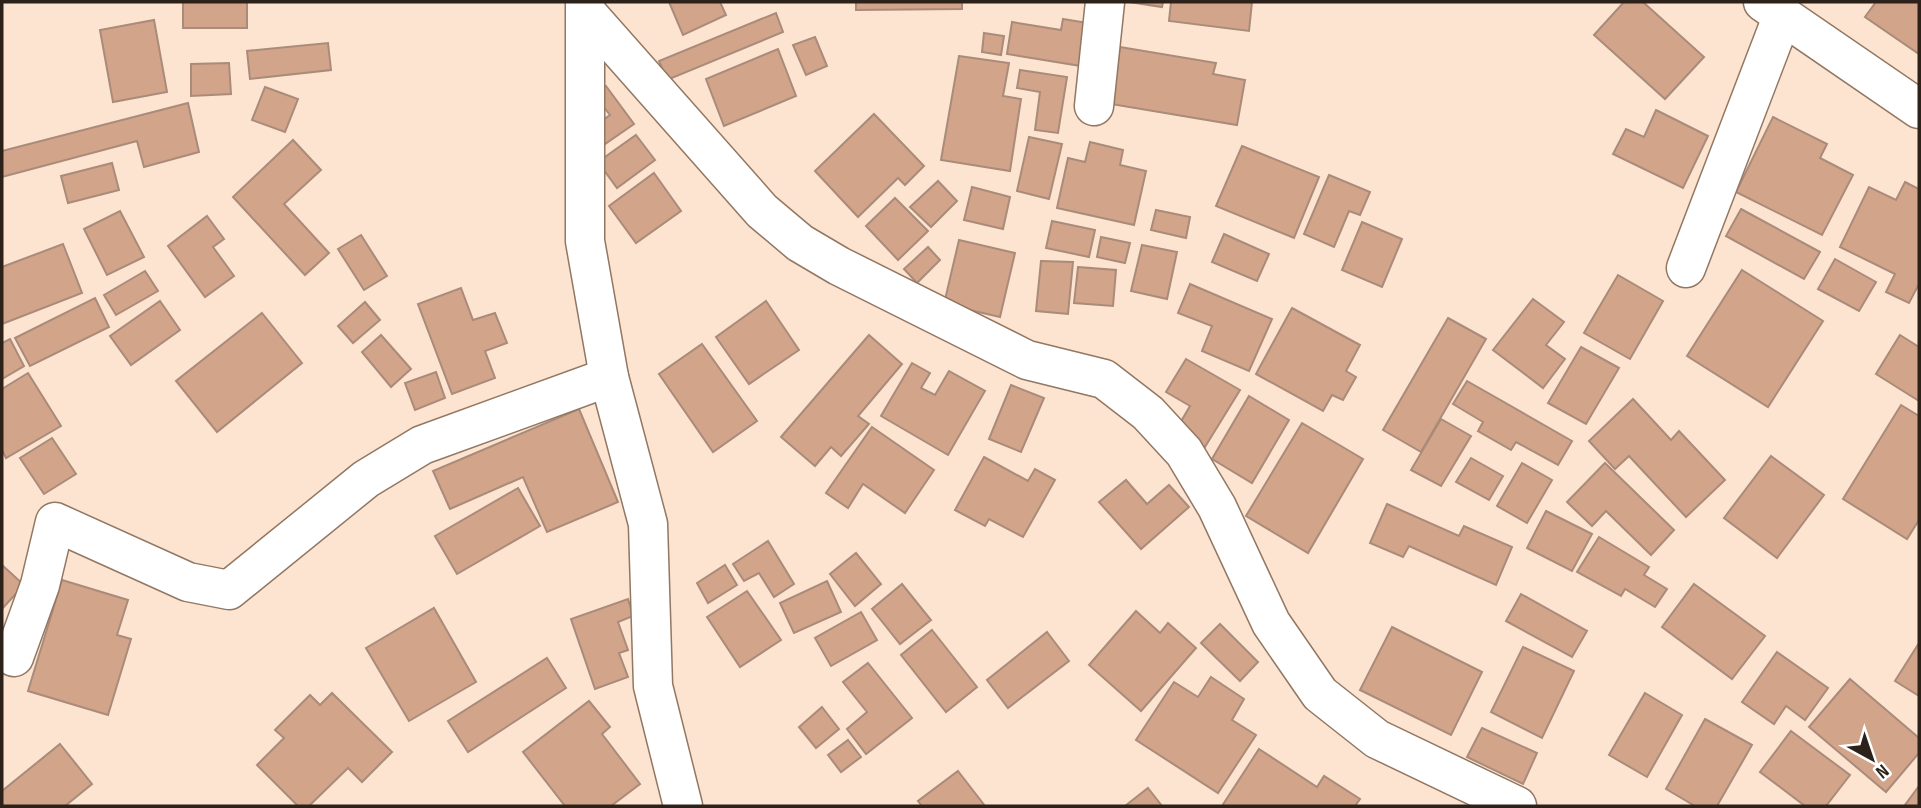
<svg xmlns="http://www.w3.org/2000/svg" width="1921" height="808" viewBox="0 0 1921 808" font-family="'Sofia Sans Condensed',sans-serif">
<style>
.building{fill:#d2a48a;stroke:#aa8b7a;stroke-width:2}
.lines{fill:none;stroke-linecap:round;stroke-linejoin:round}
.minor-casing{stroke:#927762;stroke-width:41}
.minor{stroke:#fff;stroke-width:38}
</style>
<rect width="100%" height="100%" fill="#fce4d1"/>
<g class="building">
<rect x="183" y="2" width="64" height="26"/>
<path d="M669 2H720L726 15 683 35Z"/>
<path d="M856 2H962V9L856 10Z"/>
<path d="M1129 2H1163L1162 7Z"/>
<path d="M1171 2H1252L1249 31 1169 21Z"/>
<path d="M1624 2H1643L1704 57 1665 99 1594 35Z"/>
<path d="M1876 2H1919V54L1865 17Z"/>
<path d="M776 13 783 32 667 80 659 61Z"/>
<path d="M1063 19 1094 24 1087 67 1007 54 1012 22 1061 30Z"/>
<path d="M154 20 167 92 113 102 100 30Z"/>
<path d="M984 33 1004 36 1001 55 982 52Z"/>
<path d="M815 37 827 66 806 75 793 45Z"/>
<path d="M328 43 331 70 250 79 247 51Z"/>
<path d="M1120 47 1216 63 1213 74 1245 80 1237 125 1111 104Z"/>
<path d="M778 49 796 96 724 126 706 79Z"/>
<path d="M959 56 1009 63 1003 96 1021 99 1010 171 941 160Z"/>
<path d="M229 63 231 94 191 96V64Z"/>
<path d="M1020 70 1067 77 1058 133 1035 130 1040 92 1017 88Z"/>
<path d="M606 86 634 124 605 144 593 127 610 115 594 95Z"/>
<path d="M265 87 298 99 285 132 252 120Z"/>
<path d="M188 103 199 152 144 167 137 141 2 177V151Z"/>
<path d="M1656 110 1708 136 1683 188 1613 154 1626 129 1644 137Z"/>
<path d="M874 114 924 166 905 185 898 178 858 217 815 171Z"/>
<path d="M1773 117 1827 144 1820 158 1853 175 1822 235 1736 192Z"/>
<path d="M636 135 655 160 617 188 598 162Z"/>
<path d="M1029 137 1062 144 1049 199 1017 191Z"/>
<path d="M293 140 321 170 284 204 329 253 305 275 233 197Z"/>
<path d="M1090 142 1123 150 1120 165 1146 171 1134 225 1057 208 1068 158 1085 162Z"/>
<path d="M1242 146 1319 177 1294 238 1216 206Z"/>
<path d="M112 163 119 190 68 203 61 176Z"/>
<path d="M654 173 681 211 636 243 609 206Z"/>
<path d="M1329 175 1370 192 1360 215 1349 211 1334 247 1304 234Z"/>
<path d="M938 181 957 201 931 227 910 207Z"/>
<path d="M1905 182 1919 189V284L1909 303 1886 292 1895 274 1840 247 1869 187 1896 200Z"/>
<path d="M972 187 1010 197 1003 229 964 220Z"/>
<path d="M895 198 928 231 898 260 866 226Z"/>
<path d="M1741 209 1820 252 1804 279 1726 236Z"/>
<path d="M1156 210 1190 217 1186 238 1151 230Z"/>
<path d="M120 211 144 257 107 275 84 229Z"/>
<path d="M207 216 224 239 213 247 234 276 205 297 168 246Z"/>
<path d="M1052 221 1095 230 1089 257 1046 248Z"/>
<path d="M1362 222 1402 239 1382 287 1342 270Z"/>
<path d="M1224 234 1269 254 1257 281 1212 262Z"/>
<path d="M361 235 387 276 364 290 338 249Z"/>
<path d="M1101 237 1130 243 1125 263 1097 257Z"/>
<path d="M959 240 1015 253 1000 317 944 304Z"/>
<path d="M63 244 82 293 2 324V267Z"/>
<path d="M1142 245 1177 252 1167 299 1131 291Z"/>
<path d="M928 247 940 260 917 283 904 269Z"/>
<path d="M1835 259 1876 282 1859 311 1818 289Z"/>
<path d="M1041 261 1073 262 1068 314 1036 311Z"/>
<path d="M1078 267 1116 270 1113 306 1074 303Z"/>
<path d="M1742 270 1823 321 1768 407 1687 356Z"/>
<path d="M145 271 158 291 116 315 104 295Z"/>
<path d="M1618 275 1663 301 1630 359 1584 333Z"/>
<path d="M1190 284 1272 319 1249 371 1202 351 1212 326 1178 313Z"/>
<path d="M461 288 473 320 495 313 507 343 485 351 495 378 452 394 418 304Z"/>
<path d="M95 298 109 327 30 366 15 338Z"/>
<path d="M1533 299 1564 322 1546 345 1565 359 1543 388 1493 350Z"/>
<path d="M160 301 180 330 131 365 110 336Z"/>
<path d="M766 301 799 350 749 384 716 337Z"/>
<path d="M365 302 380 320 353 343 338 326Z"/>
<path d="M1292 308 1360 345 1346 371 1356 377 1343 400 1332 395 1323 411 1256 374Z"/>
<path d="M262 313 302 363 217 432 176 381Z"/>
<path d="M1448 318 1486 339 1421 452 1383 430Z"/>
<path d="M381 335 411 369 391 387 362 352Z"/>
<path d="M869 335 902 364 858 416 869 424 841 456 831 447 815 466 781 437Z"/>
<path d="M1900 335 1919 347V401L1876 374Z"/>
<path d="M10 339 24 366 2 379V343Z"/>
<path d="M702 344 757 421 713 452 659 374Z"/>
<path d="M1581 347 1619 368 1586 424 1548 403Z"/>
<path d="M1186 359 1240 390 1205 447 1176 430 1190 406 1166 392Z"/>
<path d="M912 363 930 373 921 388 935 395 949 371 985 391 948 455 881 416Z"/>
<path d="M436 372 445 398 415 410 405 383Z"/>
<path d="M28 373 61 426 6 458 2 450V389Z"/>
<path d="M1467 381 1572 441 1558 465 1516 442 1511 450 1478 431 1483 422 1453 404Z"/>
<path d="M1011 385 1044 398 1021 452 989 439Z"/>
<path d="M1249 396 1289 420 1252 483 1212 459Z"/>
<path d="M1633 399 1671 440 1679 431 1725 480 1686 517 1629 456 1615 469 1589 441Z"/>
<path d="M1901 405 1919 416V520L1907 539 1843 499Z"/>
<path d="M579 409 618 502 547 532 523 477 450 509 433 471Z"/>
<path d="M1441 419 1471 436 1441 486 1411 470Z"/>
<path d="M1302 423 1363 459 1308 553 1246 516Z"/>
<path d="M872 427 934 470 905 513 863 484 848 508 826 493Z"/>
<path d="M52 438 76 474 44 494 20 458Z"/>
<path d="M1771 456 1824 495 1777 558 1724 518Z"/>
<path d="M984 457 1028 481 1035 469 1055 480 1023 537 989 519 985 526 955 510Z"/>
<path d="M1471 458 1503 476 1489 500 1456 482Z"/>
<path d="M1522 463 1552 480 1527 523 1497 506Z"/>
<path d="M1605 463 1674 530 1651 555 1606 511 1592 526 1567 502Z"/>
<path d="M1126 480 1147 504 1169 485 1189 507 1141 549 1099 502Z"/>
<path d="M518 488 540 526 457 574 435 536Z"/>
<path d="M1387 504 1459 536 1464 526 1512 547 1496 585 1409 546 1403 557 1370 543Z"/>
<path d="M1546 511 1592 534 1572 571 1527 548Z"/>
<path d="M1599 537 1649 567 1644 575 1667 589 1655 607 1625 589 1621 596 1577 572Z"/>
<path d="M768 541 794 584 774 597 759 573 744 581 733 564Z"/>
<path d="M856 553 881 584 855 606 830 574Z"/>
<path d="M2 565 24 585 2 609Z"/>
<path d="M725 565 737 585 708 603 697 583Z"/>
<path d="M62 580 128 600 117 635 131 639 108 715 28 691Z"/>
<path d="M827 581 841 612 794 633 780 603Z"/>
<path d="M902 584 931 620 900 644 872 609Z"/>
<path d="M1694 584 1765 636 1732 679 1662 627Z"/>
<path d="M747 591 781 640 740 667 707 617Z"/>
<path d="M1521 594 1587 631 1572 657 1506 621Z"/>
<path d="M628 599 633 616 618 622 628 650 619 653 628 677 595 689 571 619Z"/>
<path d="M434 608 476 682 409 721 366 648Z"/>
<path d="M1136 611 1160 633 1168 623 1196 648 1141 711 1089 665Z"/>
<path d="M861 612 877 640 831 666 815 638Z"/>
<path d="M1220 624 1258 662 1240 681 1201 643Z"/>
<path d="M1392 627 1482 672 1451 735 1360 690Z"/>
<path d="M932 630 977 687 946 712 901 655Z"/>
<path d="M1047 632 1069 661 1008 708 987 680Z"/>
<path d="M1919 643V696L1895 681Z"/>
<path d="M1523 647 1574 671 1542 738 1491 712Z"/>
<path d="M1777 652 1828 688 1805 720 1786 706 1774 724 1742 702Z"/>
<path d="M547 658 566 688 468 752 448 721Z"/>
<path d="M868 663 912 718 866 754 847 729 867 712 843 682Z"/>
<path d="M1211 677 1244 699 1232 720 1256 735 1218 793 1136 740 1174 682 1198 697Z"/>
<path d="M1850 679 1919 738V753L1886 792 1809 727Z"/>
<path d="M332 693 392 752 362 782 348 768 309 806H298L257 765 284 738 275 730 310 695 320 705Z"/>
<path d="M1645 693 1682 715 1647 777 1609 755Z"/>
<path d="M589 701 610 727 602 734 640 784 611 806H565L523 752Z"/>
<path d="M822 707 839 729 816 748 799 727Z"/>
<path d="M1705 719 1752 745 1717 806H1695L1666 789Z"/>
<path d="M1482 728 1537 753 1523 784 1467 757Z"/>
<path d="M1791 731 1850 775 1826 806H1805L1760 772Z"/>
<path d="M848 740 861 757 841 772 828 755Z"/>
<path d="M60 744 92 784 65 806H2V791Z"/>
<path d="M1259 749 1317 787 1324 776 1360 799 1355 806H1222Z"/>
<path d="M958 771 985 806H922L918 801Z"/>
<path d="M1919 786V806H1907L1905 805Z"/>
<path d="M1148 788 1162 806H1125Z"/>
</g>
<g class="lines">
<defs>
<g id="minor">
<path d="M585 2V241L609 377 648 524 653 686 683 806"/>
<path d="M1763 2 1919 109"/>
<path d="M586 12 762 211 800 243 839 266 1027 360 1104 379 1148 413 1184 452 1217 507 1271 623 1320 694 1377 739 1517 806"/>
<path d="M1094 106 1105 2"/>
<path d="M1686 268 1782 17"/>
<path d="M14 657 40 585 55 522 188 582 229 590 366 479 422 445 609 377"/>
</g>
</defs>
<use href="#minor" class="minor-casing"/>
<use href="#minor" class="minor"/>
</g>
<rect width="1921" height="808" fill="none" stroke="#2d2219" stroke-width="7"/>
<g transform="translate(1872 759) rotate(140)" stroke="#ffffff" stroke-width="5" paint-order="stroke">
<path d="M0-5L12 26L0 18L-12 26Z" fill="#2d2219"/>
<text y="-10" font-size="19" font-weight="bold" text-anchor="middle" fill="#2d2219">N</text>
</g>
</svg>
